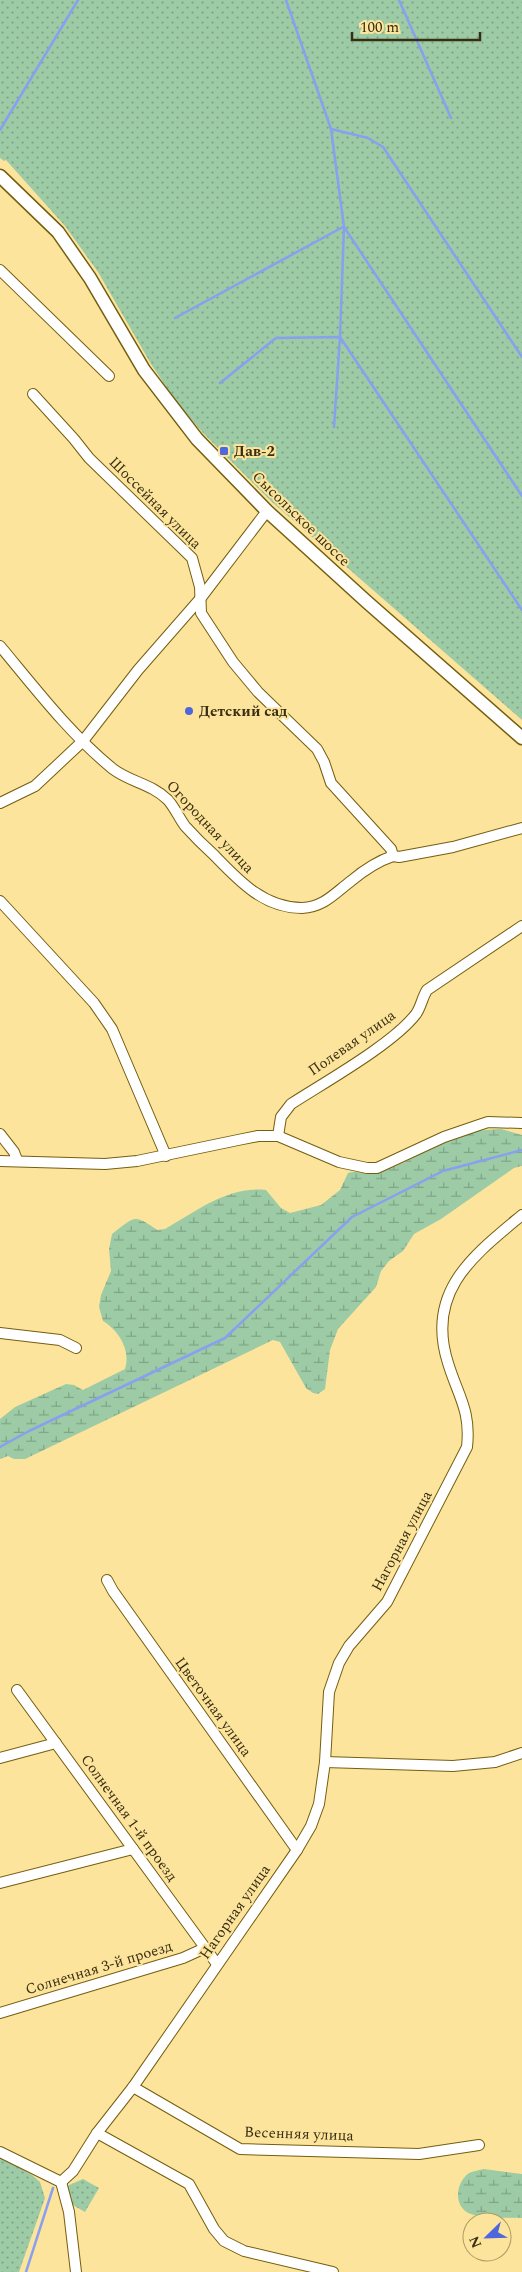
<svg xmlns="http://www.w3.org/2000/svg" width="522" height="2272" viewBox="0 0 522 2272" font-family="Spectral,serif">
<style>
.grass{fill:url(#grass-dots)}
.wetland{fill:url(#wetland-marsh)}
.lines{fill:none;stroke-linecap:round;stroke-linejoin:round}
.stream{stroke:#89a0f0;stroke-width:2.5}
.minor-casing{stroke:#745e0f;stroke-width:12}
.major-casing{stroke:#745e0f;stroke-width:15}
.minor{stroke:#fff;stroke-width:10}
.major{stroke:#fff;stroke-width:12}
.poi-dot{fill:#4f67dc;stroke:#fde49c;stroke-width:2}
.labels{text-anchor:middle;dominant-baseline:central;stroke-width:4;stroke-linejoin:round;paint-order:stroke}
.poi-label{font-size:15px;font-weight:bold;fill:#382e11;stroke:#fde49c;text-anchor:start}
.street-label{font-size:15px;fill:#382e11;stroke:#fde49c}
</style>
<defs>
<pattern id="grass-dots" width="8" height="8" patternUnits="userSpaceOnUse" patternTransform="scale(1.25)"><rect width="8" height="8" fill="#9ccba6"/><path d="M2 2h.1M6 6h.1" fill="none" stroke="#80a586" stroke-width="1.8" stroke-linecap="round"/></pattern>
<pattern id="wetland-marsh" width="20" height="14" patternUnits="userSpaceOnUse" patternTransform="scale(1.25)"><rect width="20" height="14" fill="#9ccba6"/><path d="M1 5h8M5 5V1M11 12h8M15 12V8" fill="none" stroke="#80a586"/></pattern>
</defs>
<rect width="100%" height="100%" fill="#fde49c"/>
<g class="grass">
<path d="M0 0H522V720L272 502 203 433 177 403 151 364 98 272 65 226 6 160 4 161 0 158Z"/>
<path d="M0 2157 32 2175 40 2182 45 2198 19 2272H0Z"/>
<path d="M83 2179 99 2188 85 2212 71 2204 67 2186Z"/>
</g>
<g class="wetland">
<path d="M501 1129 522 1135V1166L514 1168 441 1219 414 1234 403 1251 389 1261 381 1271 376 1287 338 1329 330 1350 325 1389 318 1394 313 1393 306 1388 280 1342 273 1340 25 1459H14L8 1456 0 1459V1419L15 1407 66 1384 74 1385 83 1390 125 1369C131 1350 119 1331 103 1321L99 1307 101 1295 111 1271 109 1249 112 1234C135 1217 133 1213 157 1230L165 1229C197 1211 228 1186 266 1190L281 1208 290 1213 321 1205 340 1190 348 1173C359 1170 365 1175 374 1173 402 1167 427 1149 452 1137 467 1130 485 1130 501 1129Z"/>
<path d="M484 2169 522 2174V2218C506 2217 487 2220 471 2214 453 2208 455 2183 469 2173 473 2171 480 2170 484 2169Z"/>
</g>
<g class="lines">
<g class="stream">
<path d="M286 0 331 129 368 138 383 147 522 357"/>
<path d="M399 0 451 118"/>
<path d="M331 129 344 227 522 496"/>
<path d="M0 130 78 0"/>
<path d="M344 227 340 337 522 610"/>
<path d="M175 318 343 227"/>
<path d="M220 383 276 338 340 337 334 427"/>
<path d="M0 1447 29 1431 225 1338 352 1217 443 1171 522 1150"/>
<path d="M26 2272 53 2188"/>
</g>
<defs>
<g id="minor">
<path d="M0 270 109 376"/>
<path d="M33 394 74 439 89 458 192 558 200 587 201 613 233 662 258 692 317 749 324 762 331 783 391 849 393 856"/>
<path d="M0 646C35 688 70 734 113 769 130 782 152 784 168 800 175 808 179 818 185 826 194 836 204 846 214 855 239 881 264 908 302 908 324 907 335 893 351 881 363 871 378 861 393 856L399 857 453 847 522 828"/>
<path d="M0 803 35 786 83 741 138 670 200 599 267 511"/>
<path d="M0 901 94 1003 112 1029 166 1156"/>
<path d="M0 1134 14 1152 17 1160"/>
<path d="M278 1136 281 1117 291 1104C325 1082 393 1044 416 1014 421 1007 422 998 427 990L522 926"/>
<path d="M0 1161 105 1164 137 1161 238 1140 258 1136H278L339 1162 367 1168H377L444 1137 479 1125 488 1122 522 1123"/>
<path d="M0 1333 60 1340 76 1348"/>
<path d="M107 1580 113 1591 297 1850"/>
<path d="M17 1690 217 1964"/>
<path d="M0 1758 56 1743"/>
<path d="M325 1762 453 1766 495 1762 522 1753"/>
<path d="M0 1883 133 1849"/>
<path d="M0 2013 183 1958 205 1948"/>
<path d="M133 2087 240 2149 419 2154 479 2145"/>
<path d="M97 2133 189 2184 214 2229 224 2241 244 2251 333 2272"/>
<path d="M0 2152 61 2182"/>
<path d="M61 2182 73 2171 97 2133 133 2087 297 1850 311 1826 319 1804 325 1762 329 1692 339 1663 349 1646 387 1602 467 1447C471 1410 458 1396 448 1363 425 1291 474 1255 522 1215"/>
<path d="M61 2182 69 2212 76 2272"/>
</g>
<path id="major" d="M0 176 58 232 90 278 144 370 197 439 267 511 367 602 522 738"/>
</defs>
<use href="#minor" class="minor-casing"/>
<use href="#major" class="major-casing"/>
<use href="#minor" class="minor"/>
<use href="#major" class="major"/>
</g>
<g class="poi-dot">
<rect x="219" y="446" width="10" height="10" rx="2.5"/>
<circle cx="189" cy="711" r="5"/>
</g>
<g class="labels">
<g class="poi-label">
<text x="234" y="451">Дав-2</text>
<text x="199" y="711">Детский сад</text>
</g>
<g class="street-label">
<text transform="translate(155 503) rotate(45)">Шоссейная улица</text>
<text transform="translate(301 519) rotate(44)">Сысольское шоссе</text>
<text transform="translate(210 827) rotate(47)">Огородная улица</text>
<text transform="translate(352 1043) rotate(-35)">Полевая улица</text>
<text transform="translate(402 1541) rotate(-62)">Нагорная улица</text>
<text transform="translate(213 1707) rotate(54)">Цветочная улица</text>
<text transform="translate(129 1818) rotate(54)">Солнечная 1-й проезд</text>
<text transform="translate(235 1912) rotate(-55)">Нагорная улица</text>
<text transform="translate(99 1968) rotate(-17)">Солнечная 3-й проезд</text>
<text transform="translate(299 2134) rotate(2)">Весенняя улица</text>
</g>
</g>
<g transform="translate(487 2237) rotate(247)"><circle r="24" fill="#fde49c" stroke="#ae9b64"/>
<path d="M0-4L9 19L0 12L-9 19Z" fill="#4f67dc"/>
<text y="-8" font-size="14" font-weight="bold" text-anchor="middle" fill="#382e11">N</text>
</g>
<path d="M352 32v8h128v-8" fill="none" stroke="#382e11" stroke-width="2.5"/>
<text x="360" y="32" font-size="15" fill="#382e11" stroke="#fde49c" stroke-width="4" paint-order="stroke">100 m</text>
</svg>
